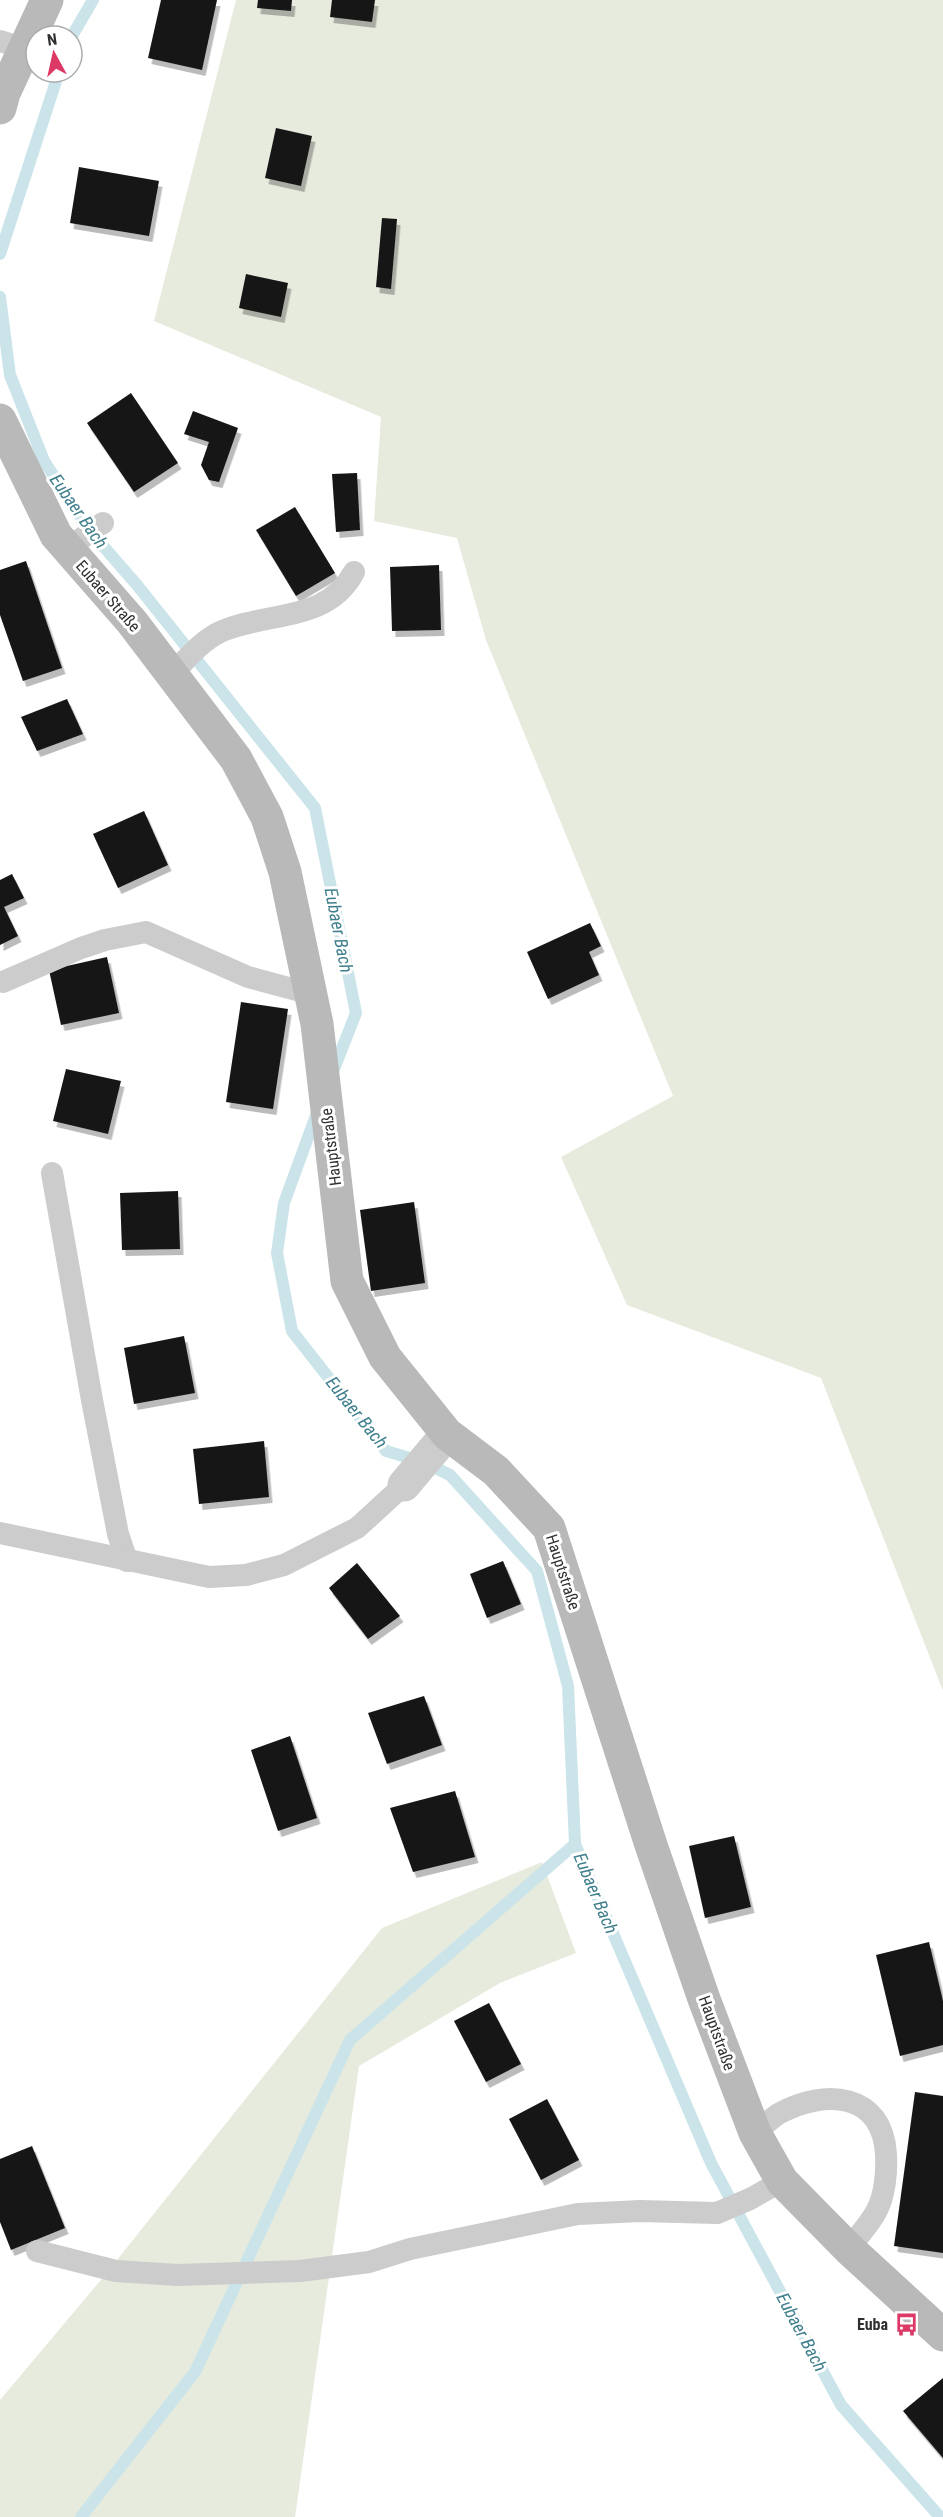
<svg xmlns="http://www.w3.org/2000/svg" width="943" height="2517" viewBox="0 0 943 2517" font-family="'Roboto Condensed',sans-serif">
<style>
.green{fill:#e7ebdd}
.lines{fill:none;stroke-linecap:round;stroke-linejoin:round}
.stream{stroke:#cae4ea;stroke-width:12}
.building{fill:#161616;filter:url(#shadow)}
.lane{stroke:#ccc;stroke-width:22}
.street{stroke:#ccc;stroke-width:33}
.secondary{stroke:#b9b9b9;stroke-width:33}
.labels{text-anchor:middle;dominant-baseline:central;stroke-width:6;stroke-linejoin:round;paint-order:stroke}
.street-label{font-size:16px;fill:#2f2f2f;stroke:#fff}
.poi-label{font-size:16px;font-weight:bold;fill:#2f2f2f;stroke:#fff;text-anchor:end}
.water-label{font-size:18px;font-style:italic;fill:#407f8d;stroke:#fff}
</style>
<defs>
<filter id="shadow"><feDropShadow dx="3.5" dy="6" stdDeviation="0" flood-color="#0004"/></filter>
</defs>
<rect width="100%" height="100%" fill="#fff"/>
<g class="green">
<path d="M236 0H943V1691L821 1378 627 1305 561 1157 673 1096 486 640 457 538 374 521 381 417 154 321Z"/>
<path d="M542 1862 576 1953 500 1983 359 2066 295 2517H0V2400L105 2275 382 1928Z"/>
</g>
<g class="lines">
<g class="stream">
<path d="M72 36 93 0"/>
<path d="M0 254 59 72"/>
<path d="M0 297 10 375 44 461 90 531 137 585 315 808 356 1013 332 1074"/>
<path d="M318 1110 284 1203 277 1253 292 1331 386 1451 423 1462 450 1475 537 1571 568 1686 575 1844 711 2163 841 2405 940 2517"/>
<path d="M81 2517 195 2372 350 2040 575 1844"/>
</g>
</g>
<g class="building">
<path d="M161 0H217L202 70 148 58Z"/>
<path d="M258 0H292L291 11 257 8Z"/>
<path d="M332 0H375L372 22 330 17Z"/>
<path d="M276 128 312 136 301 186 265 178Z"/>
<path d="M79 167 159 181 149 236 70 223Z"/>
<path d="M382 218 397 219 391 289 376 287Z"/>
<path d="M246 274 288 283 281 317 239 308Z"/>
<path d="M131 393 178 463 134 492 87 423Z"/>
<path d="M193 411 238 428 219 482 209 480 201 465 209 442 184 434Z"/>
<path d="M357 473 360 530 336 532 332 474Z"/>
<path d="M295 507 335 573 296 596 256 530Z"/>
<path d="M26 561 62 668 23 681 0 615V570Z"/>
<path d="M439 565 441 630 392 631 390 567Z"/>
<path d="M67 699 83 734 37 751 21 717Z"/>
<path d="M144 811 168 865 118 888 93 834Z"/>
<path d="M12 874 24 898 4 907 18 936 0 945V880Z"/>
<path d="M590 923 601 946 589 952 599 975 548 999 527 952Z"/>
<path d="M107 957 119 1013 61 1025 49 970Z"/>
<path d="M241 1002 288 1009 273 1109 226 1102Z"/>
<path d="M66 1069 121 1081 108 1134 53 1121Z"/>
<path d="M178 1191 180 1249 122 1250 120 1193Z"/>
<path d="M414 1202 425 1283 371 1291 360 1210Z"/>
<path d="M184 1336 195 1393 134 1404 124 1348Z"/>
<path d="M264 1441 269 1497 199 1504 193 1449Z"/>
<path d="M503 1561 521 1604 487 1618 470 1574Z"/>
<path d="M357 1563 400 1616 368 1639 329 1588Z"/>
<path d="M424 1696 442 1745 387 1764 368 1713Z"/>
<path d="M290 1736 317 1818 278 1831 251 1750Z"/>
<path d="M455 1791 475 1857 413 1872 390 1808Z"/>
<path d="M734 1836 751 1907 705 1918 689 1846Z"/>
<path d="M929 1942 943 2001V2045L900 2056 876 1955Z"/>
<path d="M489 2003 521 2064 486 2082 454 2021Z"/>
<path d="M915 2092 943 2096V2253L894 2246Z"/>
<path d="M547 2099 579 2160 541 2180 509 2119Z"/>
<path d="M32 2146 65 2228 11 2250 0 2222V2159Z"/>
<path d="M943 2378V2458L903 2411Z"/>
</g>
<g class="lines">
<g class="lane">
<path d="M0 41 25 49"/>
<path d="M67 549 103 523"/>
<path d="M172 674C186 660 201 641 220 632 267 611 327 623 354 572"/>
<path d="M3 982 81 948 105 940 146 932 248 977 311 994"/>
<path d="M52 1173 92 1400 118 1534 127 1561"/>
<path d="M0 1533 209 1577 246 1575 284 1565 357 1528 404 1485"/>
<path d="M755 2133C763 2127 771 2118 780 2113 825 2089 882 2092 886 2154 887 2172 885 2196 876 2212 869 2225 857 2237 849 2249"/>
<path d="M37 2251 116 2271 177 2275 300 2271 369 2262 410 2249 578 2214 640 2211 717 2213 750 2199 782 2181"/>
</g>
<path class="street" d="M404 1485 447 1434"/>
<g class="secondary">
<path d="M0 108 4 93 47 0"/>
<path d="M0 420 56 535 132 622 236 759 267 817 285 872 317 1024 347 1281 385 1357 447 1434 496 1471 549 1528 651 1845 704 1999 755 2133 782 2181 849 2249 943 2335"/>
</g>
</g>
<defs>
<symbol id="bus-bare" viewBox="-9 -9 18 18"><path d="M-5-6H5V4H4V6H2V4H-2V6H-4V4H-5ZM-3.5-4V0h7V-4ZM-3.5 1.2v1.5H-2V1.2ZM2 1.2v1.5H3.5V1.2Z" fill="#dd3966" stroke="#fff" stroke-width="2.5" paint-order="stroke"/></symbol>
</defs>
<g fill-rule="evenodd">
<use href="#bus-bare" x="890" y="2308" width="33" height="33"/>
</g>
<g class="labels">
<g class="street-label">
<text transform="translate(108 596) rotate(49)">Eubaer Straße</text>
<text transform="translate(331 1147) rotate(-97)">Hauptstraße</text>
<text transform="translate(563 1572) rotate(72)">Hauptstraße</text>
<text transform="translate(717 2033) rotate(70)">Hauptstraße</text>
</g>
<g class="poi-label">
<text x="888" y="2324">Euba</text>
</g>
<g class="water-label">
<text transform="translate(79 511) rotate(55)">Eubaer Bach</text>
<text transform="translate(339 930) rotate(79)">Eubaer Bach</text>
<text transform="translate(357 1412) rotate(51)">Eubaer Bach</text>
<text transform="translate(596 1893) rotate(67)">Eubaer Bach</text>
<text transform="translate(802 2332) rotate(62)">Eubaer Bach</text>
</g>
</g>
<g transform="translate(54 54) rotate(352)"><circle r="28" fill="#ffffff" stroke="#acacac" stroke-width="1.5"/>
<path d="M0-4.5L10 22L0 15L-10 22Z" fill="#dd3966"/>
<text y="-9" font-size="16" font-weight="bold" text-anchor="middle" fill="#2f2f2f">N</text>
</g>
</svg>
